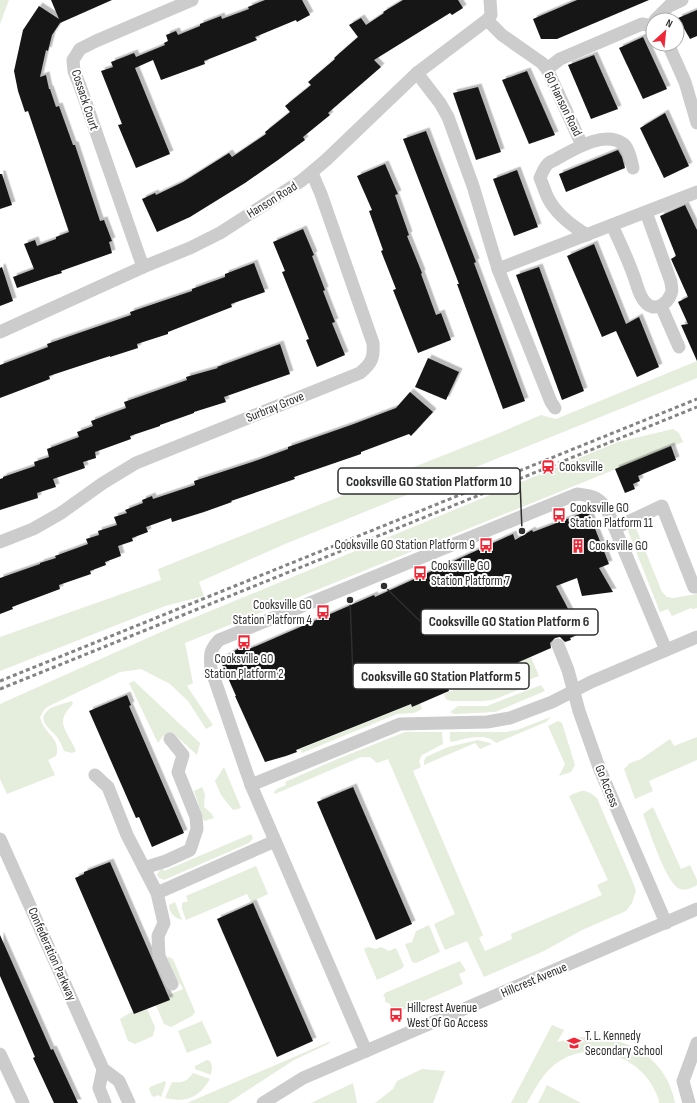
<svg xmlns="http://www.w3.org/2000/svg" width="697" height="1103" viewBox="0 0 697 1103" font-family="'Sofia Sans Condensed',sans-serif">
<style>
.green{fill:#e5eddc}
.building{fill:#161616;filter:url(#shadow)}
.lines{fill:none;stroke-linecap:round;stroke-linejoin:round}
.minor{stroke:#ccc;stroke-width:13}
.rail{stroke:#848484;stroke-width:3;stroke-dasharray:4 3;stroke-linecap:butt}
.labels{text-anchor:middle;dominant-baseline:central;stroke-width:4;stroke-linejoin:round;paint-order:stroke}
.street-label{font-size:13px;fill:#2f2f2f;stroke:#fff}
.poi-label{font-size:13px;fill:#2f2f2f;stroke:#fff;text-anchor:start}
.leader{fill:none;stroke:#2f2f2f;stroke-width:1.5}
.callout-dot{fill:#2f2f2f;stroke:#fff;stroke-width:1.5}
.callout{fill:#fff;stroke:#2f2f2f;stroke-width:1.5}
.callout-label{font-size:14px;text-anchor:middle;font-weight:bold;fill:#2f2f2f}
</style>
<defs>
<filter id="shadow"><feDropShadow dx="3.5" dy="-3.5" stdDeviation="0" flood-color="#0004"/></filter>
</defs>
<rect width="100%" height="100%" fill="#fff"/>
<g class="green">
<path d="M0 0H9L0 24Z"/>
<path d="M697 361V378L285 544 199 582 204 596 165 606 0 671V637L161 580 158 569 497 434 541 415 556 419Z"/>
<path d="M673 429 679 433 683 442 185 643 193 683 187 686 213 725 206 729 188 701 170 684 141 669 120 672 47 707 44 710 40 717C44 735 62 738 56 756L48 760 55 775 7 794 0 779V704L179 624 618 442Z"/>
<path d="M632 526 636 528 662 592 667 597 673 598 697 594V608L693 609 691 608 672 616 668 609 660 612 628 531 629 527Z"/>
<path d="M531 657 539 676 526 681 528 686 493 700 481 701H451L446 699 444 694 454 690 453 686 495 669 496 671Z"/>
<path d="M134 681 200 743 197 755 173 733 163 736 158 743 129 683Z"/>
<path d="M541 685 545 691 495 712 454 714 450 712 458 706H487Z"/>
<path d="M72 701 73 704C53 723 68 731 76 751L72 753 64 751C62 746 60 741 57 737 50 728 34 719 51 708 57 705 65 703 72 701Z"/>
<path d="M420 703 422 709 414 713 397 714 302 753 300 749 411 704 412 707Z"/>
<path d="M551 717 546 722 496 743C486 732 464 739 452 742L450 741V732H505L517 730Z"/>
<path d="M558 721 562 723 575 765 571 772 559 776 565 764 548 726Z"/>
<path d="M405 732H442L443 744 422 755 419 761 421 767 413 771 483 935 479 938 485 951 512 939 511 934 602 895 597 885 608 880 569 796C582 790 585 788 597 798L632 880 636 891 632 903 626 911 582 930 544 951 484 977 467 941 445 950 434 924 455 914 388 759 377 763 370 757H361L275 794 274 792 277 789 286 785 285 782 335 760Z"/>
<path d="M697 737V760L649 781 653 791 635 799 624 769 630 763 641 759 670 739 674 746Z"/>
<path d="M478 740 490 743 492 744 480 749 475 743 424 765V761L426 757 448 747Z"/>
<path d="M224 767 241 808 233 810 221 795 215 781Z"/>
<path d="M202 787 205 794 204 807 211 813 214 818 204 821 194 791Z"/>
<path d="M653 807 681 869 690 865 697 880V885C691 888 686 891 680 889 666 884 649 829 643 814Z"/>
<path d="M251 834 253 838 249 843 164 880 159 878 157 875 159 871 162 868 164 871Z"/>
<path d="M256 866 268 894 251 902 247 894 186 920 182 909V903L188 901 186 896Z"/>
<path d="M175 902 182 920C175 918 169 913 169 905Z"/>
<path d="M429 925 440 952 416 963 412 962 405 944 412 942 416 931Z"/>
<path d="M368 947 376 949 381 947 389 951 396 948 404 966 401 969 377 980 364 949Z"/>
<path d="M169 957 173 959 195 1012 192 1016 171 1027 164 1024 156 1005 170 1000 168 995 183 989 181 985 179 983 167 958Z"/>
<path d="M460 961 466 971 459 974 463 984 403 1010 391 1007 389 1003 385 1002V997L383 996 385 993Z"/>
<path d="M147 1009 155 1027 153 1036 135 1044 128 1041 120 1019 133 1011 135 1014Z"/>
<path d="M202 1021 212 1043 187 1053 178 1031Z"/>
<path d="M552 1025 564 1030 557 1042C566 1040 575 1037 584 1037 627 1035 667 1058 675 1103H659C659 1098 656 1093 654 1089 637 1053 585 1039 554 1065 541 1076 535 1089 527 1103H511Z"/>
<path d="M331 1041 328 1044 294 1060 228 1103H187Z"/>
<path d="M207 1060 210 1061 212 1066 211 1075 195 1069V1066Z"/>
<path d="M422 1069 445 1071 433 1103H375L393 1089 397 1081Z"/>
<path d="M193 1073 210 1079C199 1098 186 1103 165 1098L172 1082C182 1083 187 1082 193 1073Z"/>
<path d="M165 1081 166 1083 161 1097 158 1095 154 1097 152 1096 149 1089 150 1087Z"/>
<path d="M353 1083 357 1103H311Z"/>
<path d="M547 1085 581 1103H538Z"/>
</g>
<g class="building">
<path d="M51 0H112L60 23 52 35 48 51 46 50 40 77 46 75 49 89H50L56 107 59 106 73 145H75L100 221 104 220 112 241 109 242 112 253 61 271 62 273 49 277 17 288 13 277 34 269 24 244 35 240 37 246 56 239V237L69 232 28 111 25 112 18 91 14 71 23 30 39 6 59 19Z"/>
<path d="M265 0H302L310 15 297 22 296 20 255 37 257 40 204 61 205 64 161 80 153 60 135 68 170 154 136 168 118 125 122 124 101 71 113 67 111 62 134 53 136 57 165 45 164 43 168 41 166 35 176 31 178 35 200 26V24L221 16 222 19 249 9 248 7Z"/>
<path d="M403 0H458L463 8 452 15 450 13 374 60 381 67 328 113 330 115 303 137 305 140 278 160 245 183 190 217 157 232 142 199 155 193 156 195 183 182 229 153 232 157 266 134 265 132 290 112 285 106 311 85 308 82 335 59 334 58 358 37 349 25 361 18 366 25 384 13 383 12Z"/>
<path d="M577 0H649L557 39H541L533 19Z"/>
<path d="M697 10V36L690 39 678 18Z"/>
<path d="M643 37 667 89 643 99 619 48Z"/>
<path d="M594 55 618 109 591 119 568 65Z"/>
<path d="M527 71 555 135 529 144 502 80Z"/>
<path d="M478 87 501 152 476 160 453 93Z"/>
<path d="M665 113 689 166 664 178 640 128Z"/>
<path d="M426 131 476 262 474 263 525 401 503 409 457 284H459L403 139Z"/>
<path d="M618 150 622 157 625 168 566 192 559 174Z"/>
<path d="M385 164 398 194 395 195 409 235 407 236 422 273 421 274 436 315 441 313 451 340 418 353 393 290 396 289 381 251 383 250 369 211 372 210 357 176Z"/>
<path d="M517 170 538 227 514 236 493 179Z"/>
<path d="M0 174H2L12 205 0 209Z"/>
<path d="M685 205 697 230V361L681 325 688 324 678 302 688 297 671 259 676 256 660 216Z"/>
<path d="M303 229 314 255 312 256 325 290 323 291 335 322 332 323 345 355 317 367 306 340 309 339 282 272 285 271 273 242Z"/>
<path d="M594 244 626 324 639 317 659 367 637 377 616 331 602 337 567 256Z"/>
<path d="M254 263 265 292 231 304 232 307 168 332V334L137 344 138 348 110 357V356L49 376 50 379 0 398V365L48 347 47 344 131 315 130 312 192 291V289L225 277V274Z"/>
<path d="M2 267 13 301 0 306V268Z"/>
<path d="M539 267 584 391 562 400 516 275Z"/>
<path d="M280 344 290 374 224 397 226 402 194 412V413L160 425V426L130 436 131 439 95 452 96 458 83 462 85 468 53 479 56 487 37 493 38 498 0 510V479L3 478V477L35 466 34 462 49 457 47 449 79 437 77 432 93 426 91 421 126 408 124 402 187 380 186 377 218 368 217 367Z"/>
<path d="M428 358 459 372 446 400 415 387Z"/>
<path d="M410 392 433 412 411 436 409 434 361 452V454L294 477 295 479 231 501 232 502 204 512 172 522 171 518 146 527 148 532 132 538 133 541 118 546 121 556 105 562 106 565 90 571 91 574 59 585 60 589 12 607 13 609 0 614V578L40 564V563L56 558 55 556 88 544 86 539 99 535 98 531 117 525 114 517 127 513 125 510 143 503 142 500 152 496 153 499 195 485 194 481 258 460 288 449V447L351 425 396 408Z"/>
<path d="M671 446 676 460 638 476 640 481 633 484 635 489 625 493 615 469Z"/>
<path d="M588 511 609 564 599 568 613 592 582 596 577 578 556 586 575 622 572 623 577 635 570 638 571 640 565 642 560 637 555 638 550 643 551 648 496 672 495 669 448 688 449 691 412 707 411 704 296 750 297 752 286 756 265 762 235 696H236L220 660 244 645 247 650 374 595 375 597 513 534 515 540 532 530 533 532Z"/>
<path d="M127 695 131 705 129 706 184 833 152 847 139 817 136 818 89 711Z"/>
<path d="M353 787 412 924 376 940 317 802Z"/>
<path d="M110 862 170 1000 134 1014 75 878 84 874V872Z"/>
<path d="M253 903 313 1041 277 1057 217 919Z"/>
<path d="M0 935 51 1050 53 1049 78 1103H54L33 1058 35 1057 0 976Z"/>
</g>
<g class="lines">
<g class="minor">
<path d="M487 20 502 35 542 63 547 69 582 145"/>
<path d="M655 20 669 6 682 0"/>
<path d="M668 44 685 82 697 123"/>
<path d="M547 69 560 59 642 24 653 26"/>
<path d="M417 73 440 103 448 117 473 186 498 269 551 402 555 408"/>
<path d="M612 225C619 241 627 257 633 274 637 283 638 295 645 302 654 313 667 304 671 294 673 290 671 285 671 282L646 212"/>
<path d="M587 235C572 226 556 214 548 198 545 192 543 185 540 178 542 173 545 165 550 162 552 161 556 160 558 158 575 149 603 131 622 143 629 147 631 160 633 168"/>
<path d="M143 267 80 86 74 71 73 60 80 49 96 41 192 0"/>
<path d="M498 269 697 192"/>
<path d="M661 306 679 347"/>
<path d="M0 332 143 267 190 248 220 233 301 181 326 160 417 73 487 20 491 15 490 0"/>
<path d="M615 528 662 506 694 587H697"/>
<path d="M0 542 33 529 61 513 103 483 136 463 360 373C372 363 374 358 373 343L321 194 312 173"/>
<path d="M558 645 568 670 579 711 600 770 666 923"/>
<path d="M95 775 108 787 127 835 157 893 164 923 158 936 159 956 172 984"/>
<path d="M251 785 400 724 487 722 510 718 552 702 591 682 697 637"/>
<path d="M0 839 103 1069 119 1081 129 1103"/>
<path d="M144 868 166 861 190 850 197 829 196 817 178 772 183 755 170 739"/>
<path d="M157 893 275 841"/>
<path d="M366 1051 251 785 211 669C210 655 209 651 219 640L577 494C593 496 600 497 608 512L666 650"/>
<path d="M0 1054 23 1103"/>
<path d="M103 1069 99 1088 105 1103"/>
<path d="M263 1103 303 1078 697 909"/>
<path d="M689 1103 683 1081 697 1043"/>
</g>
<g class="rail">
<path d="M0 681 697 399"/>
<path d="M0 689 697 407"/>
</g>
</g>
<defs>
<symbol id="station-bare" viewBox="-9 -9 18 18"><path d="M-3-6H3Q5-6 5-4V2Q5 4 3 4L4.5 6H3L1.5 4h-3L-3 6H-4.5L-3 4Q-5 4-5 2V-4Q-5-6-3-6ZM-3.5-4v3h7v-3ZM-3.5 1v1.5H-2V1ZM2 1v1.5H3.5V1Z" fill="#f02737" stroke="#fff" stroke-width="2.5" paint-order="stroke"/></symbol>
<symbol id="bus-bare" viewBox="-9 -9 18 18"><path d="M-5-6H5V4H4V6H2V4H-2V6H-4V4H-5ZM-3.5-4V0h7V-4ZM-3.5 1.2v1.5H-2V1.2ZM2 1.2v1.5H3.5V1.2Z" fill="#f02737" stroke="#fff" stroke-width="2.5" paint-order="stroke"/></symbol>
<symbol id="building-bare" viewBox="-9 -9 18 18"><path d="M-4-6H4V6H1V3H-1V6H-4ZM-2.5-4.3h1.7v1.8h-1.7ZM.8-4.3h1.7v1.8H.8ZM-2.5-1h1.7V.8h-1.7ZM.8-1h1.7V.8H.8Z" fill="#f02737" stroke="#fff" stroke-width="2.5" paint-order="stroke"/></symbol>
<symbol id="school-bare" viewBox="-9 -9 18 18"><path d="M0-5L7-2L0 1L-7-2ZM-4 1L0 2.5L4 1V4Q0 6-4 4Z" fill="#f02737" stroke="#fff" stroke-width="2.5" paint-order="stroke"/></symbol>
</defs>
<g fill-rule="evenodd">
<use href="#station-bare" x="538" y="457" width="20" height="20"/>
<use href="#bus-bare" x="549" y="505" width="20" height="20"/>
<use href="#bus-bare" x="476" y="535" width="20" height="20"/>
<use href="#building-bare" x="568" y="536" width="20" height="20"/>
<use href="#bus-bare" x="410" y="563" width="20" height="20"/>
<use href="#bus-bare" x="313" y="602" width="20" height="20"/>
<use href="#bus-bare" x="234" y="632" width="20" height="20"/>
<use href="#bus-bare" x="386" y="1005" width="20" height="20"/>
<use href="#school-bare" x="564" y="1033" width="20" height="20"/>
</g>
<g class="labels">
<g class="street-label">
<text transform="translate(85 100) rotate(72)">Cossack Court</text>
<text transform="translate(563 104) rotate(64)">60 Hanson Road</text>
<text transform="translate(272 200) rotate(-32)">Hanson Road</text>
<text transform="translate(275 407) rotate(-22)">Surbray Grove</text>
<text transform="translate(607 786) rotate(68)">Go Access</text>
<text transform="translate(52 954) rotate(66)">Confederation Parkway</text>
<text transform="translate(534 980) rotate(-23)">Hillcrest Avenue</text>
</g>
<g class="poi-label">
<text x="559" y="467">Cooksville</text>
<text x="570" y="508">Cooksville GO<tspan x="570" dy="15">Station Platform 11</tspan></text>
<text x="475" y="545" text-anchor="end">Cooksville GO Station Platform 9</text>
<text x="589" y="546">Cooksville GO</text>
<text x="431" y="566">Cooksville GO<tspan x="431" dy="15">Station Platform 7</tspan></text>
<text x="312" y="605" text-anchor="end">Cooksville GO<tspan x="312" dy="15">Station Platform 4</tspan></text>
<text x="244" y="659" text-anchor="middle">Cooksville GO<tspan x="244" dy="15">Station Platform 2</tspan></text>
<text x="407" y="1008">Hillcrest Avenue<tspan x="407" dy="15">West Of Go Access</tspan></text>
<text x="585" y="1036">T. L. Kennedy<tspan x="585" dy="15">Secondary School</tspan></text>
</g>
</g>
<path class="leader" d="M522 531L520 481M384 586L421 622M350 600L353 676"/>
<g class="callout-dot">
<circle cx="522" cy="531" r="4"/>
<circle cx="384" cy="586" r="4"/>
<circle cx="350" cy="600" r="4"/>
</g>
<g class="callout">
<rect x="338" y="468" width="182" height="26" rx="4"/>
<rect x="421" y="609" width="177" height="26" rx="4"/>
<rect x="353" y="663" width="176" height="26" rx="4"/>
</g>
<g class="callout-label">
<text x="429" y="486">Cooksville GO Station Platform 10</text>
<text x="509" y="626">Cooksville GO Station Platform 6</text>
<text x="441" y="681">Cooksville GO Station Platform 5</text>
</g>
<g transform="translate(665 32) rotate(27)"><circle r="19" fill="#ffffff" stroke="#acacac"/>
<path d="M0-3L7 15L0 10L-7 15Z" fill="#f02737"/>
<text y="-6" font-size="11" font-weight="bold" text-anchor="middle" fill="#2f2f2f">N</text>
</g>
</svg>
